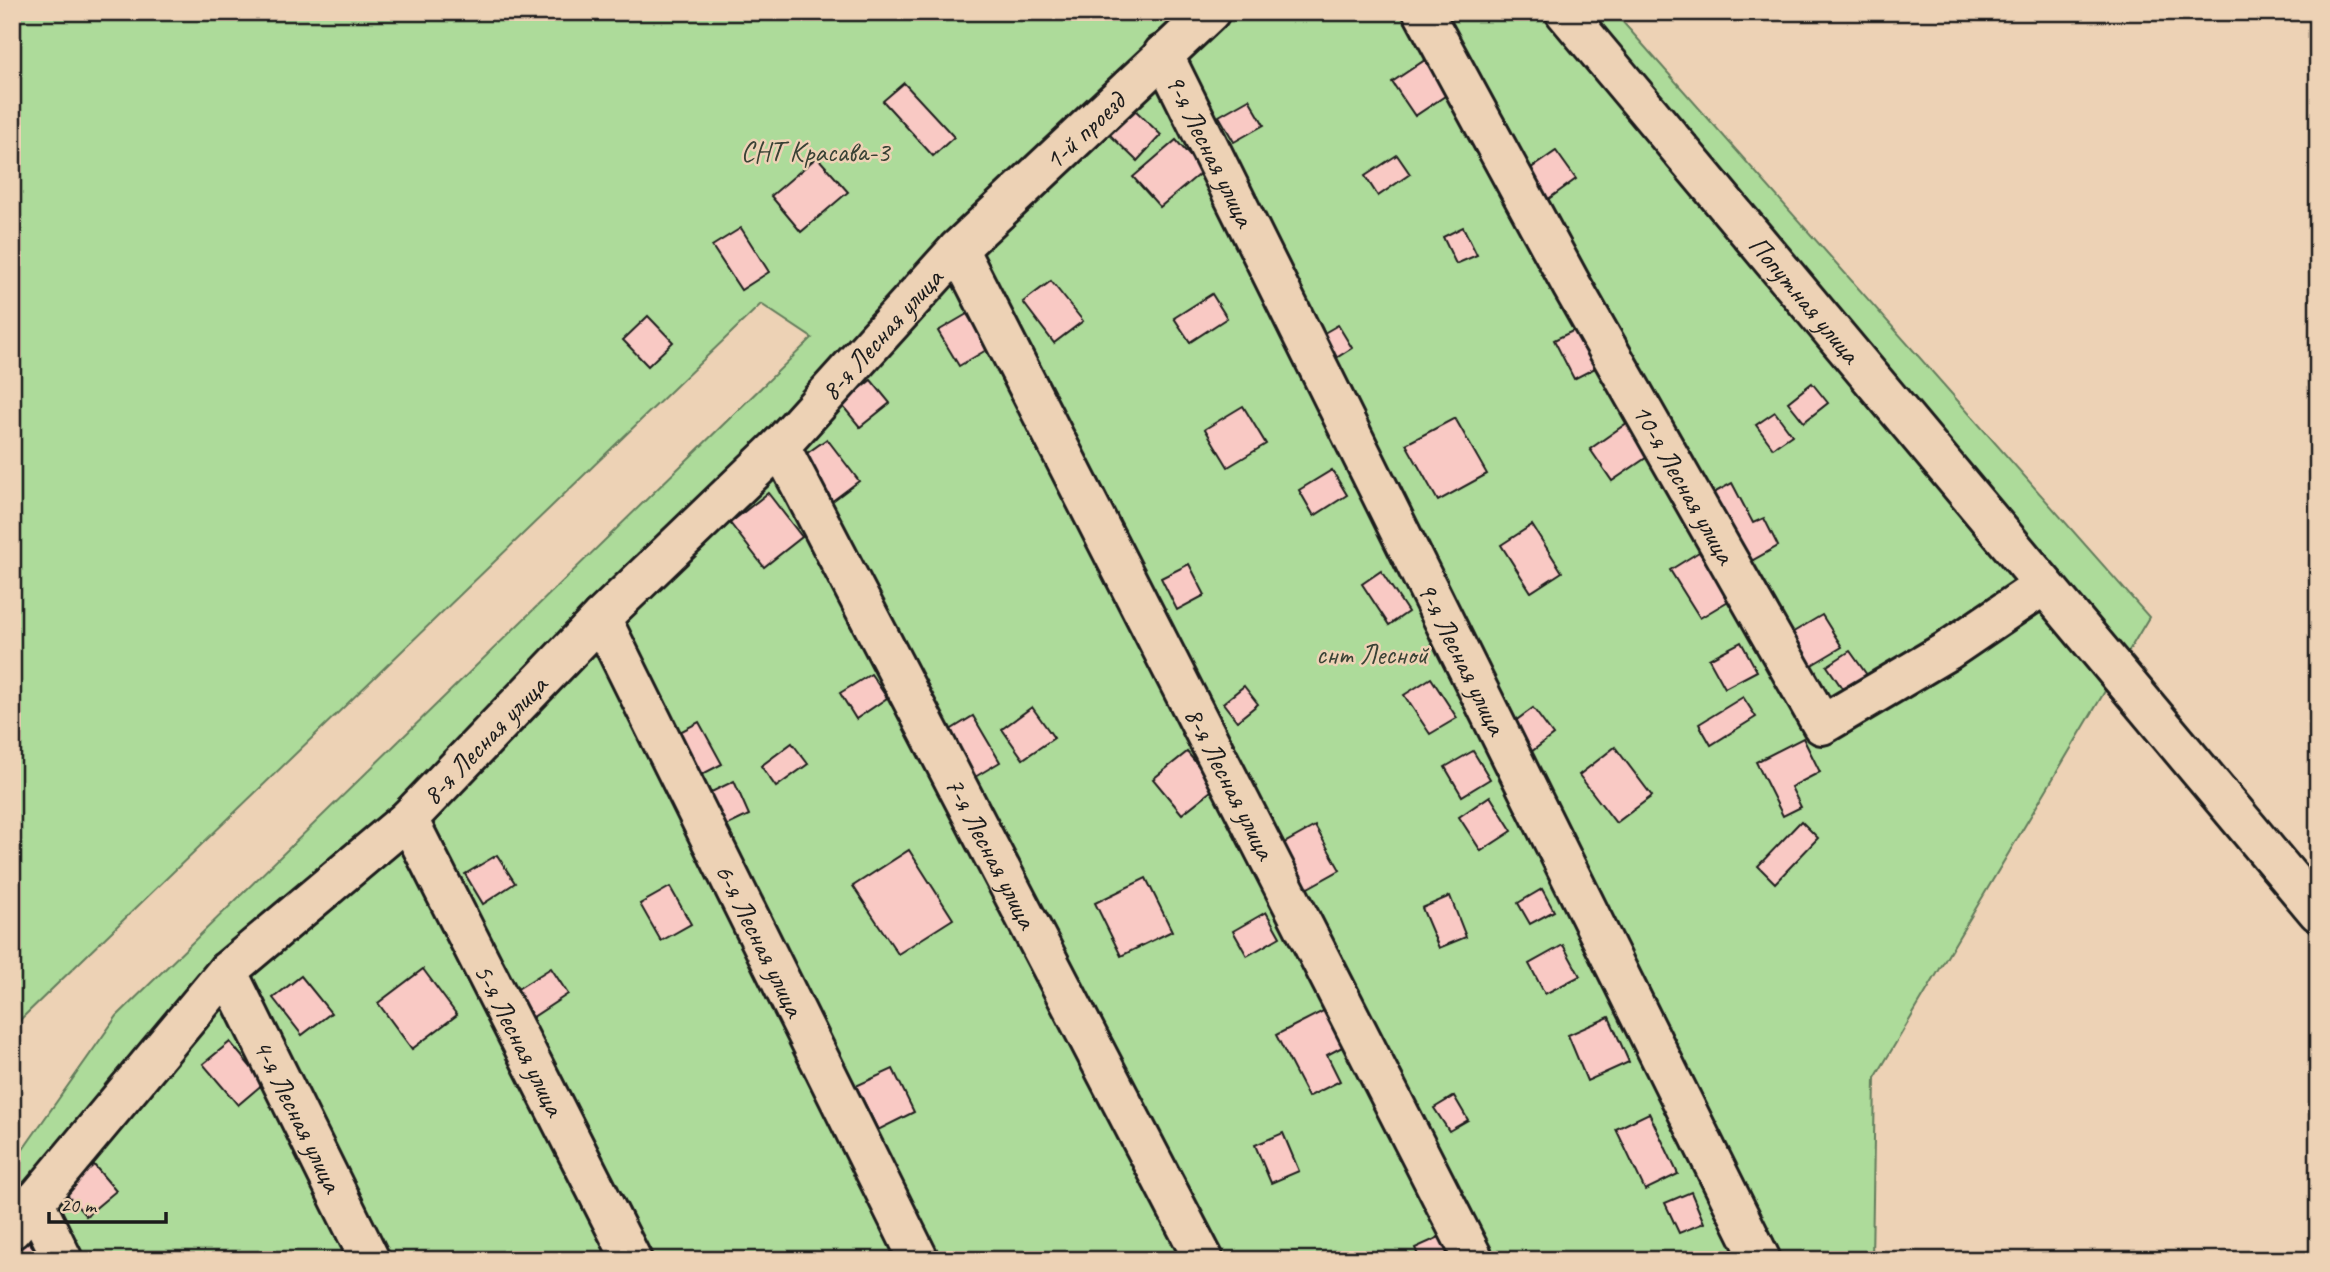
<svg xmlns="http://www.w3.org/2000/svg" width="2330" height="1272" viewBox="0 0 2330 1272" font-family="Caveat,sans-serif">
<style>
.green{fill:#addb9a;stroke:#647c5b;stroke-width:2}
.building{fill:#f9c9c4;stroke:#1c1c1c;stroke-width:2}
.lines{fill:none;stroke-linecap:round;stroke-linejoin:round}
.minor-casing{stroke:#1c1c1c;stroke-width:44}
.minor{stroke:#edd2b5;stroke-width:38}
.labels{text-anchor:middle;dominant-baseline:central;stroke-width:5;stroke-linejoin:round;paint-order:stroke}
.street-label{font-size:28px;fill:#1c1c1c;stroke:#edd2b5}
.park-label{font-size:28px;fill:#394235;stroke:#edd2b5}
</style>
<rect width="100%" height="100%" fill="#edd2b5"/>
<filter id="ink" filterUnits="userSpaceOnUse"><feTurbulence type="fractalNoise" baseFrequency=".0143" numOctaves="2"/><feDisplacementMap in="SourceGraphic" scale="14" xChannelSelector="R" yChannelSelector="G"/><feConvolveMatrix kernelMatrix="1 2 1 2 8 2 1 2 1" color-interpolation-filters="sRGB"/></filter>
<g filter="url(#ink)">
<path class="green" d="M12 12H1614L2149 617 1875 1078 1872 1260H12V1165L117 1016 812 338 761 304 22 1018 12 1032Z"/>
<g class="building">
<path d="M1428 58 1451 92 1415 116 1392 82Z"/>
<path d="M904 83 954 137 933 156 883 101Z"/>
<path d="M1249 99 1264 125 1234 142 1219 116Z"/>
<path d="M1133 108 1161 135 1137 161 1109 134Z"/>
<path d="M1176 140 1203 171 1160 207 1133 177Z"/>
<path d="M1556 151 1576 179 1547 200 1527 171Z"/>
<path d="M1397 155 1410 174 1378 196 1365 176Z"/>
<path d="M817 157 848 192 801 232 771 196Z"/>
<path d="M1463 227 1477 255 1456 264 1443 237Z"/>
<path d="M741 228 769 272 741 290 712 246Z"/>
<path d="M1051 281 1083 321 1054 343 1023 302Z"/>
<path d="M1212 294 1227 318 1190 342 1174 318Z"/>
<path d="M967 314 988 349 959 366 938 331Z"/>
<path d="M648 316 673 342 648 366 623 340Z"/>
<path d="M1338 325 1352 348 1333 360 1319 336Z"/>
<path d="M1583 326 1603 364 1574 379 1554 340Z"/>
<path d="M871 380 890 403 860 427 841 404Z"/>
<path d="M1812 383 1828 403 1804 422 1788 402Z"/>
<path d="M1243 406 1266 444 1228 467 1205 429Z"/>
<path d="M1775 412 1792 435 1773 448 1756 425Z"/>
<path d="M1455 418 1487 474 1438 501 1406 444Z"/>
<path d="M1634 418 1656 451 1612 481 1590 449Z"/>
<path d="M827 439 859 481 831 502 799 459Z"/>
<path d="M1332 470 1347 495 1314 516 1299 490Z"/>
<path d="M1732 483 1753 523 1764 518 1778 546 1744 565 1708 496Z"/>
<path d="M768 493 802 537 764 567 730 523Z"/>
<path d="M1532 525 1562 572 1531 592 1501 545Z"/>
<path d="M1699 552 1730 600 1700 618 1670 570Z"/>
<path d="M1189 564 1205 595 1177 610 1161 578Z"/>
<path d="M1381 571 1408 612 1389 625 1362 584Z"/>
<path d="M1822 615 1842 647 1810 666 1790 634Z"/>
<path d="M1741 642 1757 671 1725 688 1709 659Z"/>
<path d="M1850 651 1867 675 1844 691 1827 666Z"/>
<path d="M871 674 887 698 856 719 840 693Z"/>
<path d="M1431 678 1457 718 1430 734 1404 695Z"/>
<path d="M1244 686 1258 704 1237 721 1223 703Z"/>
<path d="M1743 697 1756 717 1711 745 1699 724Z"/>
<path d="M1032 707 1054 738 1023 759 1002 729Z"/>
<path d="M1533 708 1553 735 1531 752 1510 725Z"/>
<path d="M973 716 1000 762 975 777 947 732Z"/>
<path d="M699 722 722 764 697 777 674 735Z"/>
<path d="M1803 738 1820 772 1791 787 1801 807 1783 816 1756 762Z"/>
<path d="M792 743 808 764 776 787 761 766Z"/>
<path d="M1615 747 1652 796 1616 823 1579 775Z"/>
<path d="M1473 751 1490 779 1462 796 1445 767Z"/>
<path d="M1187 752 1216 787 1182 814 1153 779Z"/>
<path d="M734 781 749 815 718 830 703 796Z"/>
<path d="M1490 796 1512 831 1481 851 1459 817Z"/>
<path d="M1801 821 1818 838 1775 883 1758 866Z"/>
<path d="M1315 826 1340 870 1306 889 1281 845Z"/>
<path d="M909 850 953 919 898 954 853 886Z"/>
<path d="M497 855 515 883 483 904 465 874Z"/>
<path d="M1146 878 1172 931 1121 956 1095 903Z"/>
<path d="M670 887 691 924 661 941 640 904Z"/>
<path d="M1542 889 1554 911 1530 924 1518 903Z"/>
<path d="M1450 896 1466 937 1439 948 1422 908Z"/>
<path d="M1266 912 1280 937 1247 956 1233 931Z"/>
<path d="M1563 945 1580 976 1545 994 1529 964Z"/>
<path d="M551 968 568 994 533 1017 516 990Z"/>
<path d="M423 969 457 1015 412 1049 378 1003Z"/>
<path d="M301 976 331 1013 302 1035 273 998Z"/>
<path d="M1327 1009 1346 1045 1327 1055 1340 1081 1308 1097 1276 1035Z"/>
<path d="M1609 1017 1629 1062 1587 1081 1568 1035Z"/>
<path d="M230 1042 264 1083 238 1105 203 1064Z"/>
<path d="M893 1069 914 1112 878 1130 856 1086Z"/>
<path d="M1454 1096 1468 1120 1449 1131 1434 1108Z"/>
<path d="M1649 1113 1678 1174 1645 1190 1616 1129Z"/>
<path d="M1283 1133 1299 1171 1271 1183 1255 1145Z"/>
<path d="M94 1165 116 1191 86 1216 64 1191Z"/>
<path d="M1691 1192 1704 1223 1679 1233 1665 1203Z"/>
<path d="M1446 1234 1458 1260H1420L1415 1248Z"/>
<path d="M28 1241 43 1260H12V1253Z"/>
</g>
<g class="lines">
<defs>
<g id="minor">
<path id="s1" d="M1423 12 1572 286 1822 725 1947 651 2044 585"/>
<path id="s2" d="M1565 12 2318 912"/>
<path id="s3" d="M1163 54 1761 1260"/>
<path id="s4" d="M958 249 1210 12"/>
<path id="s5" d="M780 446 1204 1260"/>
<path id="s6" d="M601 618 919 1260"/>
<path id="s7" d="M408 819 632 1260"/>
<path id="s8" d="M227 971 370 1260"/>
<path d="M34 1201 63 1260"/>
<path id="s9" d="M12 1229 227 971 408 819 601 618 780 446 958 249 1474 1260"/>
</g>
</defs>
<use href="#minor" class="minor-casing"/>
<use href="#minor" class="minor"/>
</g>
</g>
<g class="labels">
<g class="street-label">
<text stroke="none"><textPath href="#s4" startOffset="173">1-й проезд</textPath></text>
<text stroke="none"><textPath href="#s3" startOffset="107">9-я Лесная улица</textPath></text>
<text stroke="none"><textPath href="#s2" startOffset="374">Попутная улица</textPath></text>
<text stroke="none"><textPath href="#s9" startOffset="1250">8-я Лесная улица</textPath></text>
<text stroke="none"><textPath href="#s1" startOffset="539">10-я Лесная улица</textPath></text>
<text stroke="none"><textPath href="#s3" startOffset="674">9-я Лесная улица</textPath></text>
<text stroke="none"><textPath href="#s9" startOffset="682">8-я Лесная улица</textPath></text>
<text stroke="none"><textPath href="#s9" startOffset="1964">8-я Лесная улица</textPath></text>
<text stroke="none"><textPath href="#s5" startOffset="458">7-я Лесная улица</textPath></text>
<text stroke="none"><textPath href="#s6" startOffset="359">6-я Лесная улица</textPath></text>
<text stroke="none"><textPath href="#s7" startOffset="247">5-я Лесная улица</textPath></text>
<text stroke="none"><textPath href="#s8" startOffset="161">4-я Лесная улица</textPath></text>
</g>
<g class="park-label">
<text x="815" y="151">СНТ Красава-3</text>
<text x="1372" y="654">снт Лесной</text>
</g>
</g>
<rect width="2330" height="1272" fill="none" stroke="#edd2b5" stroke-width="42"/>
<rect x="21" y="21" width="2288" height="1230" fill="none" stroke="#1c1c1c" stroke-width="2.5" filter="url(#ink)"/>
<path d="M49 1212v10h117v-10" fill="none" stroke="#1c1c1c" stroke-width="3.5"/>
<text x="60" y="1212" font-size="21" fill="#1c1c1c" stroke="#edd2b5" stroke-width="5" paint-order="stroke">20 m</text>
</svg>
